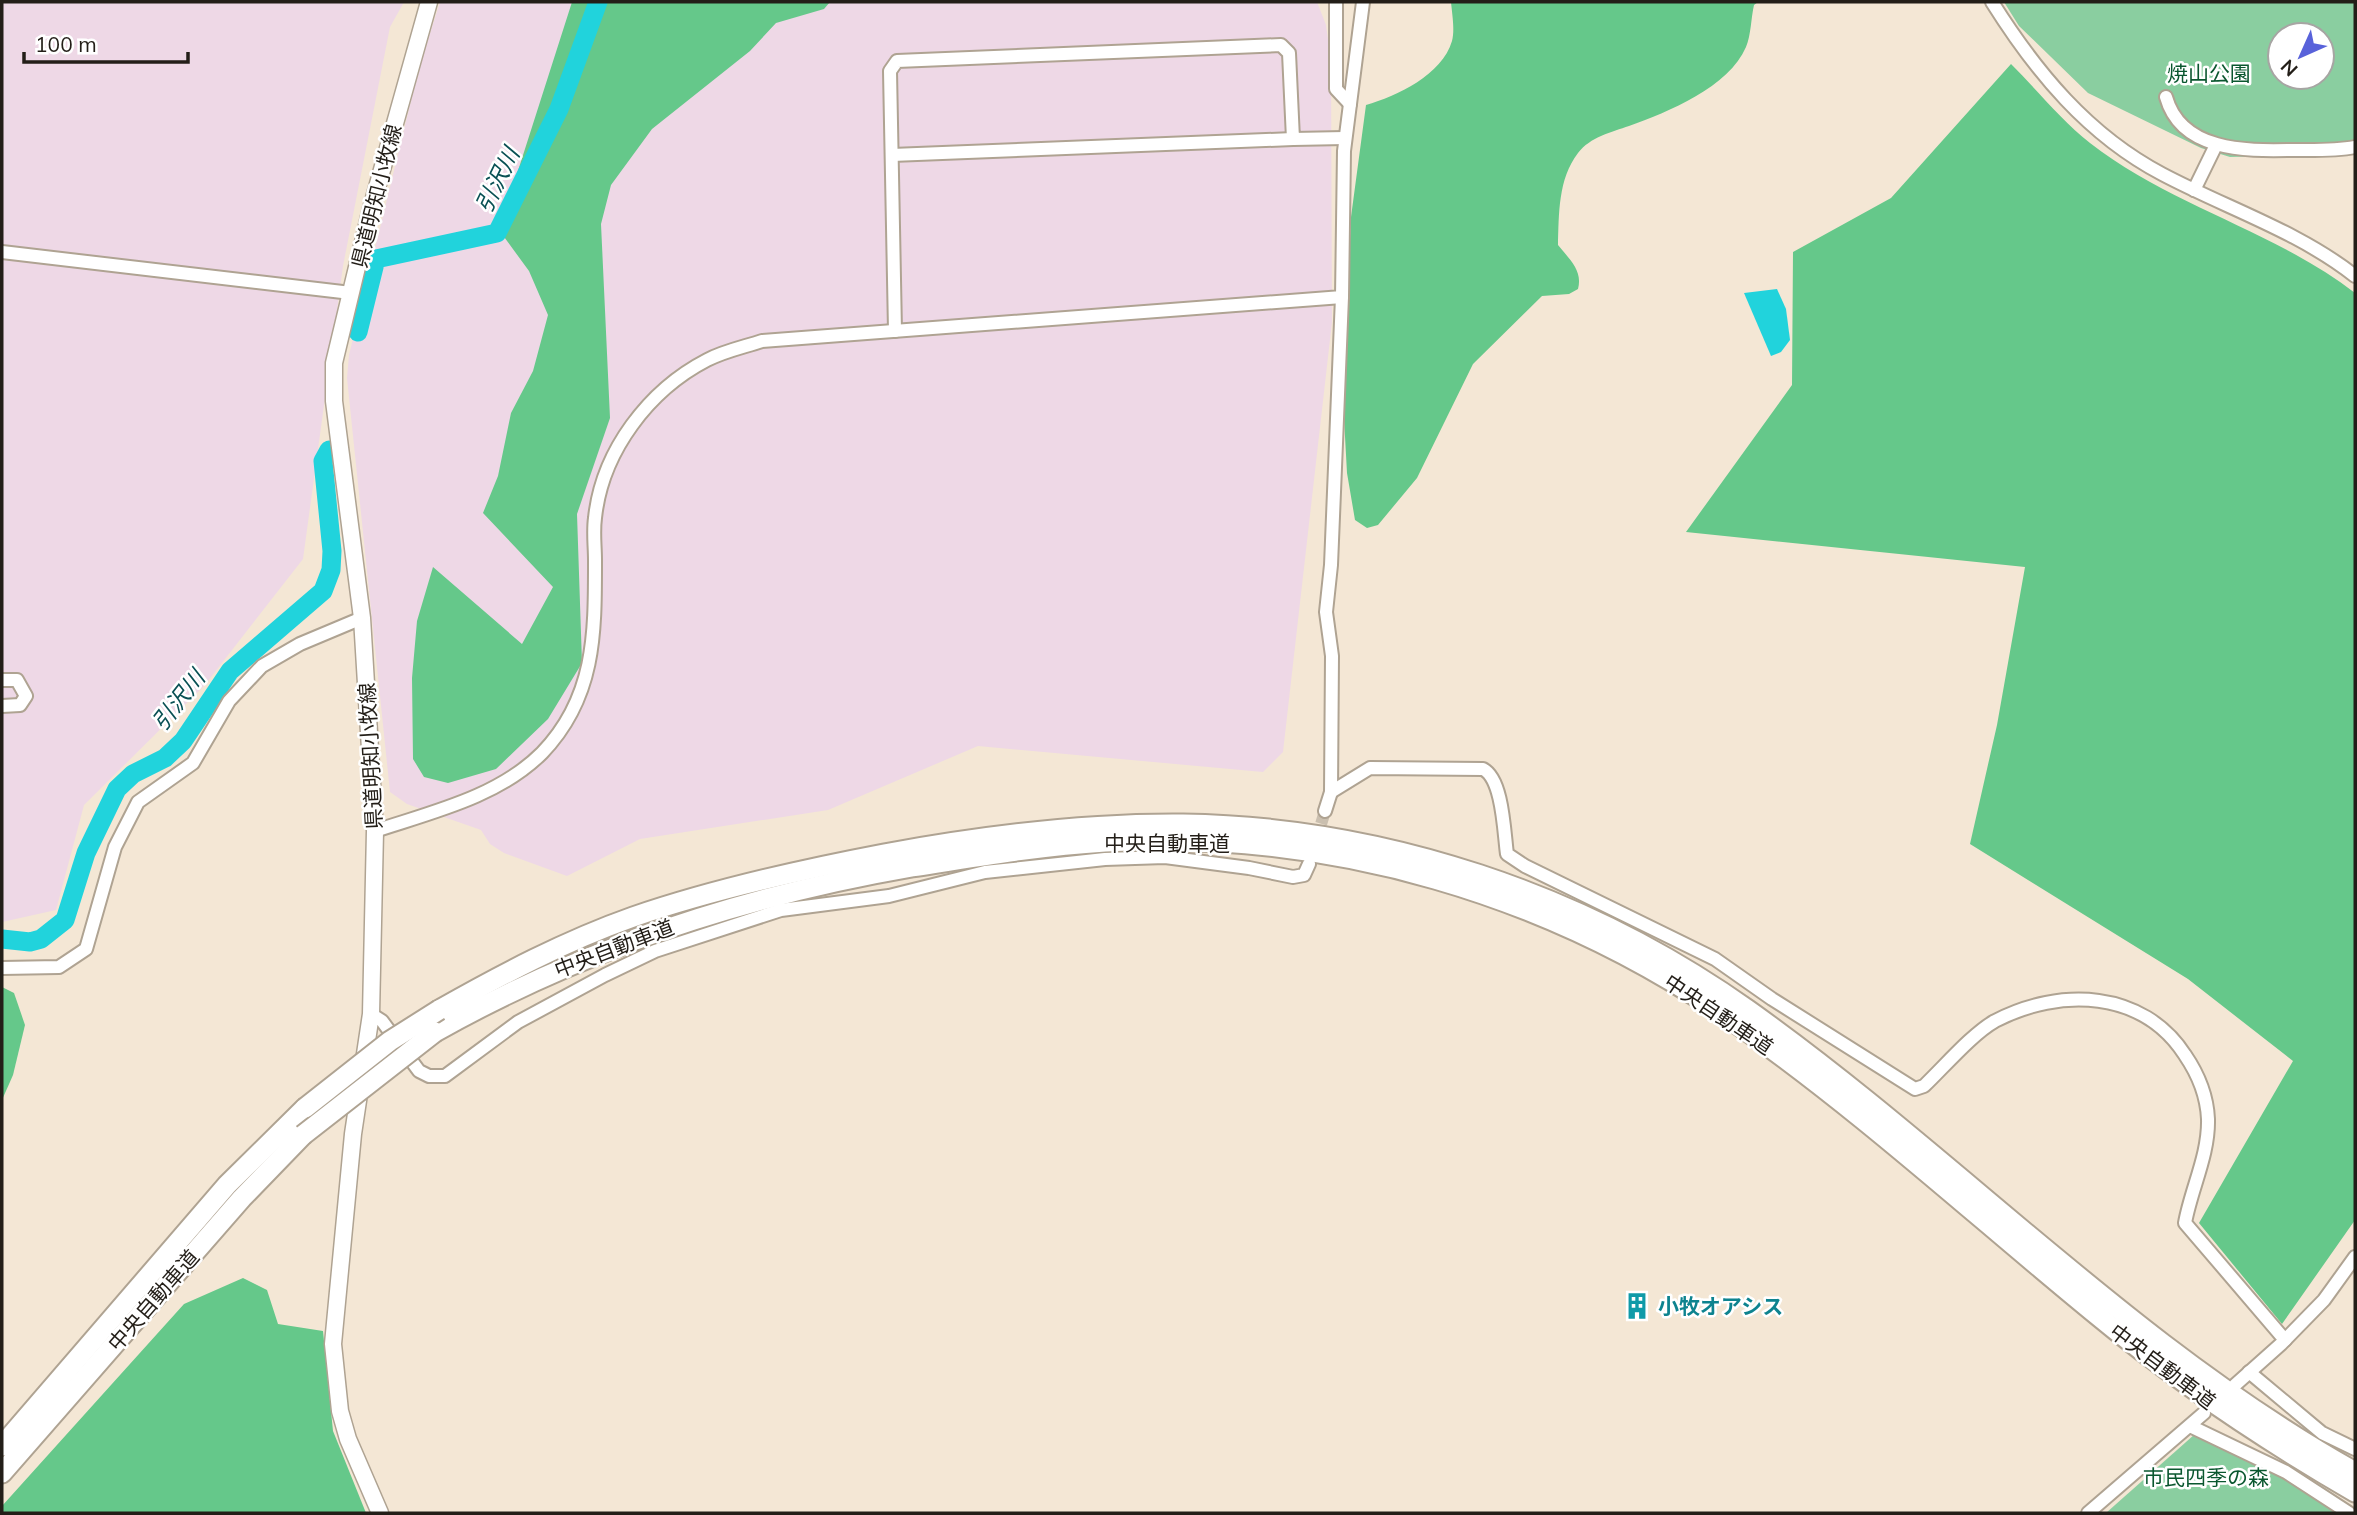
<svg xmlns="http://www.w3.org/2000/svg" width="2357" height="1515" viewBox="0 0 2357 1515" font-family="Mulish,'Noto Sans JP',sans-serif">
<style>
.industrial{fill:#eed8e6}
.green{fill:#8acea0;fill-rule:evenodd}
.forest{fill:#65c88a}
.water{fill:#21d3dc}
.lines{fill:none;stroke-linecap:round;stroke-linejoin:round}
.river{stroke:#21d3dc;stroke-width:19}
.minor-tunnel{stroke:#cabfaf;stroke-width:12;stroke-dasharray:12 6;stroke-linecap:butt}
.minor-casing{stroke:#afa392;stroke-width:16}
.major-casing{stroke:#afa392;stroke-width:19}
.highway-casing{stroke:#afa392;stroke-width:23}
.minor{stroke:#fff;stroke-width:12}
.major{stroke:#fff;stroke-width:16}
.highway{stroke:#fff;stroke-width:19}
.highway-bridge-casing{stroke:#afa392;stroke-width:23;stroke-linecap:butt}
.highway-bridge{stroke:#fff;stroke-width:19}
.labels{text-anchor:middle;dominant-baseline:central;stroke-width:5;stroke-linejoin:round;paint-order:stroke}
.park-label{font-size:21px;fill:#0a572f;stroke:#fff}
.street-label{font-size:21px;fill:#231e18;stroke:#fff}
.culture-label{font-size:21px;font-weight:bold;fill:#0d838f;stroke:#fff;text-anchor:start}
.water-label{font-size:23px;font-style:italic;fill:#095054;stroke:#fff}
</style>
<rect width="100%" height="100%" fill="#f4e7d5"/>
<g class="industrial">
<path d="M2 2H404L390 27 343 266 303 559 204 686 84 805 56 910 2 922Z"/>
<path d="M440 2H1317L1326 25 1331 61 1332 322 1283 752 1263 772 978 746 828 810 640 839 567 876 504 853 490 844 481 830 407 804 390 792 347 378 349 355 419 68Z"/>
</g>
<g class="green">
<path d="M2004 2H2355V154L2230 157 2201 148 2088 93 2019 26ZM2280 35H2322V77H2280Z"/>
<path d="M2195 1434 2282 1474 2342 1513H2106Z"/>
</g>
<g class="forest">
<path d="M572 2H830L824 9 776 23 750 51 652 129 611 185 601 224 610 418 577 514 582 663 548 719 496 769 448 783 424 777 413 759 412 678 417 621 433 567 522 644 553 587 483 513 498 476 511 413 533 371 548 315 529 271 499 230Z"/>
<path d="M1451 2H1758L1754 5C1751 18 1751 35 1746 47 1729 87 1668 112 1629 126 1612 132 1590 137 1578 153 1558 179 1559 214 1558 245 1569 259 1583 270 1578 289L1569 294 1542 296 1473 364 1417 478 1378 525 1367 528 1355 520 1347 473 1343 400 1351 217 1366 105C1397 96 1442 75 1452 41 1455 30 1452 13 1451 2Z"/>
<path d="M2011 64C2037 90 2062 121 2090 143 2171 206 2275 231 2355 293V1220L2282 1324 2199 1223 2293 1061 2188 979 1970 844 1997 725 2025 567 1686 532 1792 385 1793 252 1891 198Z"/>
<path d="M2 987 14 993 25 1025 13 1075 2 1100Z"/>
<path d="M243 1278 267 1290 278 1324 323 1331 333 1431 366 1513H2V1506L184 1304Z"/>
</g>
<path class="water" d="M1777 289 1786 309 1790 340 1781 352 1771 356 1744 293Z"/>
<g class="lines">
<g class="river">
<path d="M358 332 376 259 497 233 559 109 598 2"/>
<path d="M2 939 30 942 41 939 65 920 86 853 117 789 133 774 165 758 183 741 230 671 323 591 331 570 332 551 323 461 329 450"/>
</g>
<path class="minor-tunnel" d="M1316 841 1325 811"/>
<defs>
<g id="minor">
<path d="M1336 2V89L1350 104"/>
<path d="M1992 2C2036 72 2088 135 2162 174 2226 208 2298 231 2355 276"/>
<path d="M2166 97C2181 151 2245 151 2290 150 2312 150 2334 151 2355 147"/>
<path d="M892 155 1293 139"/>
<path d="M2194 190 2216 145"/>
<path d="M2 252 351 293"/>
<path d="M895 331 890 71 897 61 1281 45 1289 53 1293 139 1345 138"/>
<path d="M2 680H17L26 696 20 705 2 706"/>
<path d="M1331 792 1370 768 1483 769C1503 779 1504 833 1507 854L1525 866 1715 959 1772 999 1915 1089 1924 1086C1944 1067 1972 1034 1995 1021 2060 987 2143 990 2185 1055 2198 1074 2207 1096 2208 1119 2209 1155 2191 1189 2185 1223L2285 1340"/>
<path d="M1325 811 1331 792 1332 656 1326 612 1331 565 1342 297"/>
<path d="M375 831C432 812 498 797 542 753 596 697 595 632 595 560 595 546 593 532 595 518 602 451 649 390 707 360 724 351 744 347 762 341L1342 297 1344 151 1363 2"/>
<path d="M2 968 59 967 86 949 115 847 138 802 193 763 229 701 262 666 300 644 362 618"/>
<path d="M371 1014 382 1021 419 1071 429 1076H445L518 1022 605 975 655 951 781 910 889 896 985 872 1105 859 1165 857 1249 868 1293 877 1304 875 1309 864"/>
<path d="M2249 1372 2322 1433 2355 1449"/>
<path d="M2235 1385 2281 1344 2324 1300 2355 1257"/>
<path d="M2190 1426 2286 1472 2349 1513"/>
<path d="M2088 1513 2204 1413"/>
</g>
<path id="major" d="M380 1513 348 1439 340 1411 333 1344 353 1134 371 1014 375 831 362 618 334 401V363L371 209 429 2"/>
<g id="highway">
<path d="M439 1010C501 975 565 941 633 917 714 889 800 870 884 854 982 836 1082 823 1183 824 1384 827 1584 894 1748 1010 1956 1158 2130 1346 2355 1472"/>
<path d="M435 1032C584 948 744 896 912 867 976 857 1040 846 1105 842 1330 829 1552 894 1736 1023 1863 1112 1977 1217 2097 1315 2178 1382 2265 1440 2355 1492"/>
<path d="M2 1446 227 1185 305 1108"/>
<path d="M2 1473 242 1198 303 1135"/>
</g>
</defs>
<use href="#minor" class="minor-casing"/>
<use href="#major" class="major-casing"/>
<use href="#highway" class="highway-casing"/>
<use href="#minor" class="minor"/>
<use href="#major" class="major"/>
<use href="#highway" class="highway"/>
<defs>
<g id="highway-bridge">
<path d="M305 1108 390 1041 439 1010"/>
<path d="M303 1135 435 1032"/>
</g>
</defs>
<use href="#highway-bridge" class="highway-bridge-casing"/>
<use href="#highway-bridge" class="highway-bridge"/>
</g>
<defs>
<symbol id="building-bare" viewBox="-9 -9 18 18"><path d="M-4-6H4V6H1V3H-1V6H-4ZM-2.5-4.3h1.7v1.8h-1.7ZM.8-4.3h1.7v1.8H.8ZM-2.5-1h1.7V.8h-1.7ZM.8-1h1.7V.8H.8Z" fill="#0f9aa8" stroke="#fff" stroke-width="2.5" paint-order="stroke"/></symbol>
</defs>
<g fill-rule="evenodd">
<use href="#building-bare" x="1618" y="1287" width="38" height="38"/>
</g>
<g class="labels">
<g class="park-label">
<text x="2209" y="73">焼山公園</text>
<text x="2206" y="1477">市民四季の森</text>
</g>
<g class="street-label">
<text transform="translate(376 196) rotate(-76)">県道明知小牧線</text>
<text transform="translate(370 756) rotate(-93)">県道明知小牧線</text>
<text x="1167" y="843">中央自動車道</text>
<text transform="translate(614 948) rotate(-21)">中央自動車道</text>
<text transform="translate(1719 1014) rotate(34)">中央自動車道</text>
<text transform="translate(153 1300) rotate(-49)">中央自動車道</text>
<text transform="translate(2163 1366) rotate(37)">中央自動車道</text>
</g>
<g class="culture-label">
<text x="1658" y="1306">小牧オアシス</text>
</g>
<g class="water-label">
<text transform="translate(497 180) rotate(-64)">引沢川</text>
<text transform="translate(178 700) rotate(-52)">引沢川</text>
</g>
</g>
<rect width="2357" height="1515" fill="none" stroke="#231e18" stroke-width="7"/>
<g transform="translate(2301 56) rotate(225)"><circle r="33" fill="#ffffff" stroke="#a7a5a3" stroke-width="2"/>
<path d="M0-5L12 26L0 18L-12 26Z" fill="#5862da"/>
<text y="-10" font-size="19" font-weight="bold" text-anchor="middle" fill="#231e18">N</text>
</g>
<path d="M24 52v10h164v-10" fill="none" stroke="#231e18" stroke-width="3.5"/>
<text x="35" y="52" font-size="21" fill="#231e18" stroke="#ffffff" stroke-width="5" paint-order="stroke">100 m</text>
</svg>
